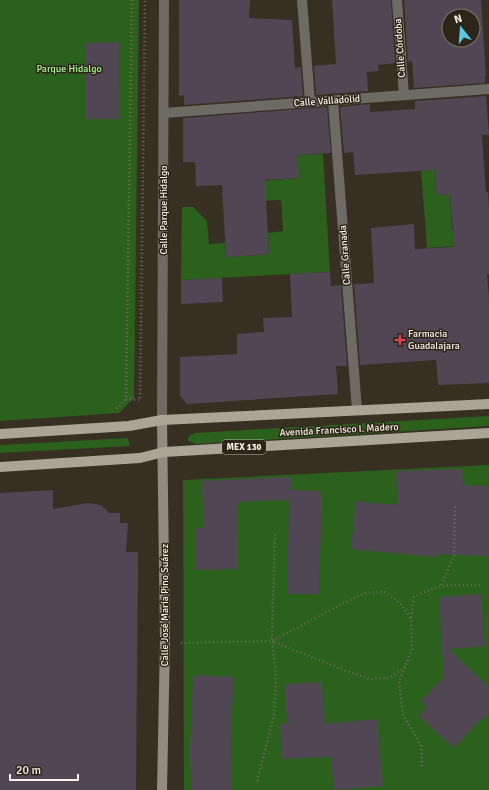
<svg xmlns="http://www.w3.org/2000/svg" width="489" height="790" viewBox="0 0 489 790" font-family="Signika,sans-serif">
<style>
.green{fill:#2b601d}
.building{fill:#514653;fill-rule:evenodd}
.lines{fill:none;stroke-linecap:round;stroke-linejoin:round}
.path{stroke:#746d61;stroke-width:2.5;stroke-dasharray:1 3;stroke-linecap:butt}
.minor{stroke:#6e6b64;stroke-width:10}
.secondary{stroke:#908c81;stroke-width:10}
.primary{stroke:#aaa597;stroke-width:10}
.health-dot{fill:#e0444e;stroke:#2d2518;stroke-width:1.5}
.labels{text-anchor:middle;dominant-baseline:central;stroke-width:3;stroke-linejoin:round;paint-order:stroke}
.shield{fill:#2d2518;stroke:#bcb5ac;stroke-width:1}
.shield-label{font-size:9px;font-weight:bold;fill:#f9f3eb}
.street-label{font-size:10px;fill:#f9f3eb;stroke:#2d2518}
.park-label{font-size:10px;fill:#a9fb96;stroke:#2d2518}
.poi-label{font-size:10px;fill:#f9f3eb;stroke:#2d2518;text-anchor:start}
</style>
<rect width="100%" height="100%" fill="#372f22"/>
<g class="green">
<path d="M0 0H139L134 398 119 413 0 421Z"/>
<path d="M432 131 437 195 450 194 452 229 459 246 427 248 421 170Z"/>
<path d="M323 154 330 272 181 280 182 207H193L207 221 209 244 225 243 226 257 269 254 268 233 283 231 281 200 261 201 260 181 298 178 297 155Z"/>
<path d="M489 416V426L196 444 188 441V437L195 433Z"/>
<path d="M128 438 130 446 0 453V445Z"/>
<path d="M489 465V790H184L183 480Z"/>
</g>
<g class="building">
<path d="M179 0H250L249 18 292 20 295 68 301 67 303 96 184 105V95L179 96Z"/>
<path d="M332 0H391L395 63 378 65 379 71 367 72 368 91 316 95 314 66 336 64Z"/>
<path d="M404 0H481L486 76H485V83L414 88 412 61 408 62ZM449 16H473V40H449Z"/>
<path d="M119 42 120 119H86L85 43Z"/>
<path d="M486 96 489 135H482L486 192H488L489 208V274H487L489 299V383L438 385 436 360 360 365 354 284 374 283 371 228 414 224 415 249 454 247 450 194 437 195 435 170 355 175 353 152 344 153 340 107 370 104V112L415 109V101Z"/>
<path d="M327 107 331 153 297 155 299 178 265 180 269 254 226 257 222 185 196 186 195 162H183V118Z"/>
<path d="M330 272 331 286 341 285 347 366H336L338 394 187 404 180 396V357L237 354V334L264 332 263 318 292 317 290 274Z"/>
<path d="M222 278 223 302 181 304V280Z"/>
<path d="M462 469 463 485 489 486V556L437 554V557L351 549 356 501 398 505 396 471Z"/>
<path d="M292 477V490L322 491 319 594H287L289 500 237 502 238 569 196 570V528H204L202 481Z"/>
<path d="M53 490V509L88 503 101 505 109 513H120V523H128L126 552H138L136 790H0V493Z"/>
<path d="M481 594 485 646 449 649 489 687V712L481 721 480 720 454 748 419 716 427 707 421 701 444 677 439 597Z"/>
<path d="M193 675 233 677 231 763H232V790H191L190 751Z"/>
<path d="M322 682 325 724 377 719 383 786 334 790 331 757 282 759 280 724 287 723 285 684Z"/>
</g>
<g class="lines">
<g class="path">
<path d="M126 399 140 400 145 0"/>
<path d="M116 408H118L126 399 132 0"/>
<path d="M441 585 454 556 455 506"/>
<path d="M181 643 272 641"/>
<path d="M405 667 389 678 370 679 346 671 272 641 340 605 365 593 385 592 400 603 411 618"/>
<path d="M422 766 421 745 403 715 399 682 412 649 411 618 414 597C440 583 453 585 481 585"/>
<path d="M257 781 274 715 276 677 272 641 275 534"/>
</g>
<g class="minor">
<path d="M302 0 310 102"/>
<path d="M397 0 404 95"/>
<path d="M333 101 357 410"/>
<path d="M164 113 489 89"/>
<path d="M162 420 164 0"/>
</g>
<path class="secondary" d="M162 420 165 640 162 790"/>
<g class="primary">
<path d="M0 434 129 426 162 420 489 404"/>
<path d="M0 467 140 458 164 452 489 433"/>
</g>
</g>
<path class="health-dot" d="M398 334h4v4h4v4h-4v4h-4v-4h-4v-4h4z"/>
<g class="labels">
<rect class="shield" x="222" y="440" width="44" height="14" rx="3"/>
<g class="shield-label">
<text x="244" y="447">MEX 130</text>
</g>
<g class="street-label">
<text transform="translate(400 48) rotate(-94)">Calle Córdoba</text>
<text transform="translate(327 101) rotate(-4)">Calle Valladolid</text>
<text transform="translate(164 210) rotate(-90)">Calle Parque Hidalgo</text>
<text transform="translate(345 255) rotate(-94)">Calle Granada</text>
<text transform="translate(339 430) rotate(-3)">Avenida Francisco I. Madero</text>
<text transform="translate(165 605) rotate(-90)">Calle José María Pino Suárez</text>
</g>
<g class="park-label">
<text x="69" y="69">Parque Hidalgo</text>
</g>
<g class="poi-label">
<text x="408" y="334">Farmacia<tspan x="408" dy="12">Guadalajara</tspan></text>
</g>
</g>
<g transform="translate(461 28) rotate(343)"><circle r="19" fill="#2d2518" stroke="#7f776c"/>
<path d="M0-3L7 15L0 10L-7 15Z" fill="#59c8e4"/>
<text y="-6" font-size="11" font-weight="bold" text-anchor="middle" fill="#f9f3eb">N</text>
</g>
<path d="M10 774v6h68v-6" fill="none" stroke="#f9f3eb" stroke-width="2"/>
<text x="16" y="774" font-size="12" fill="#f9f3eb" stroke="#2d2518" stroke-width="3" paint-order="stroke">20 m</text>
</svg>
